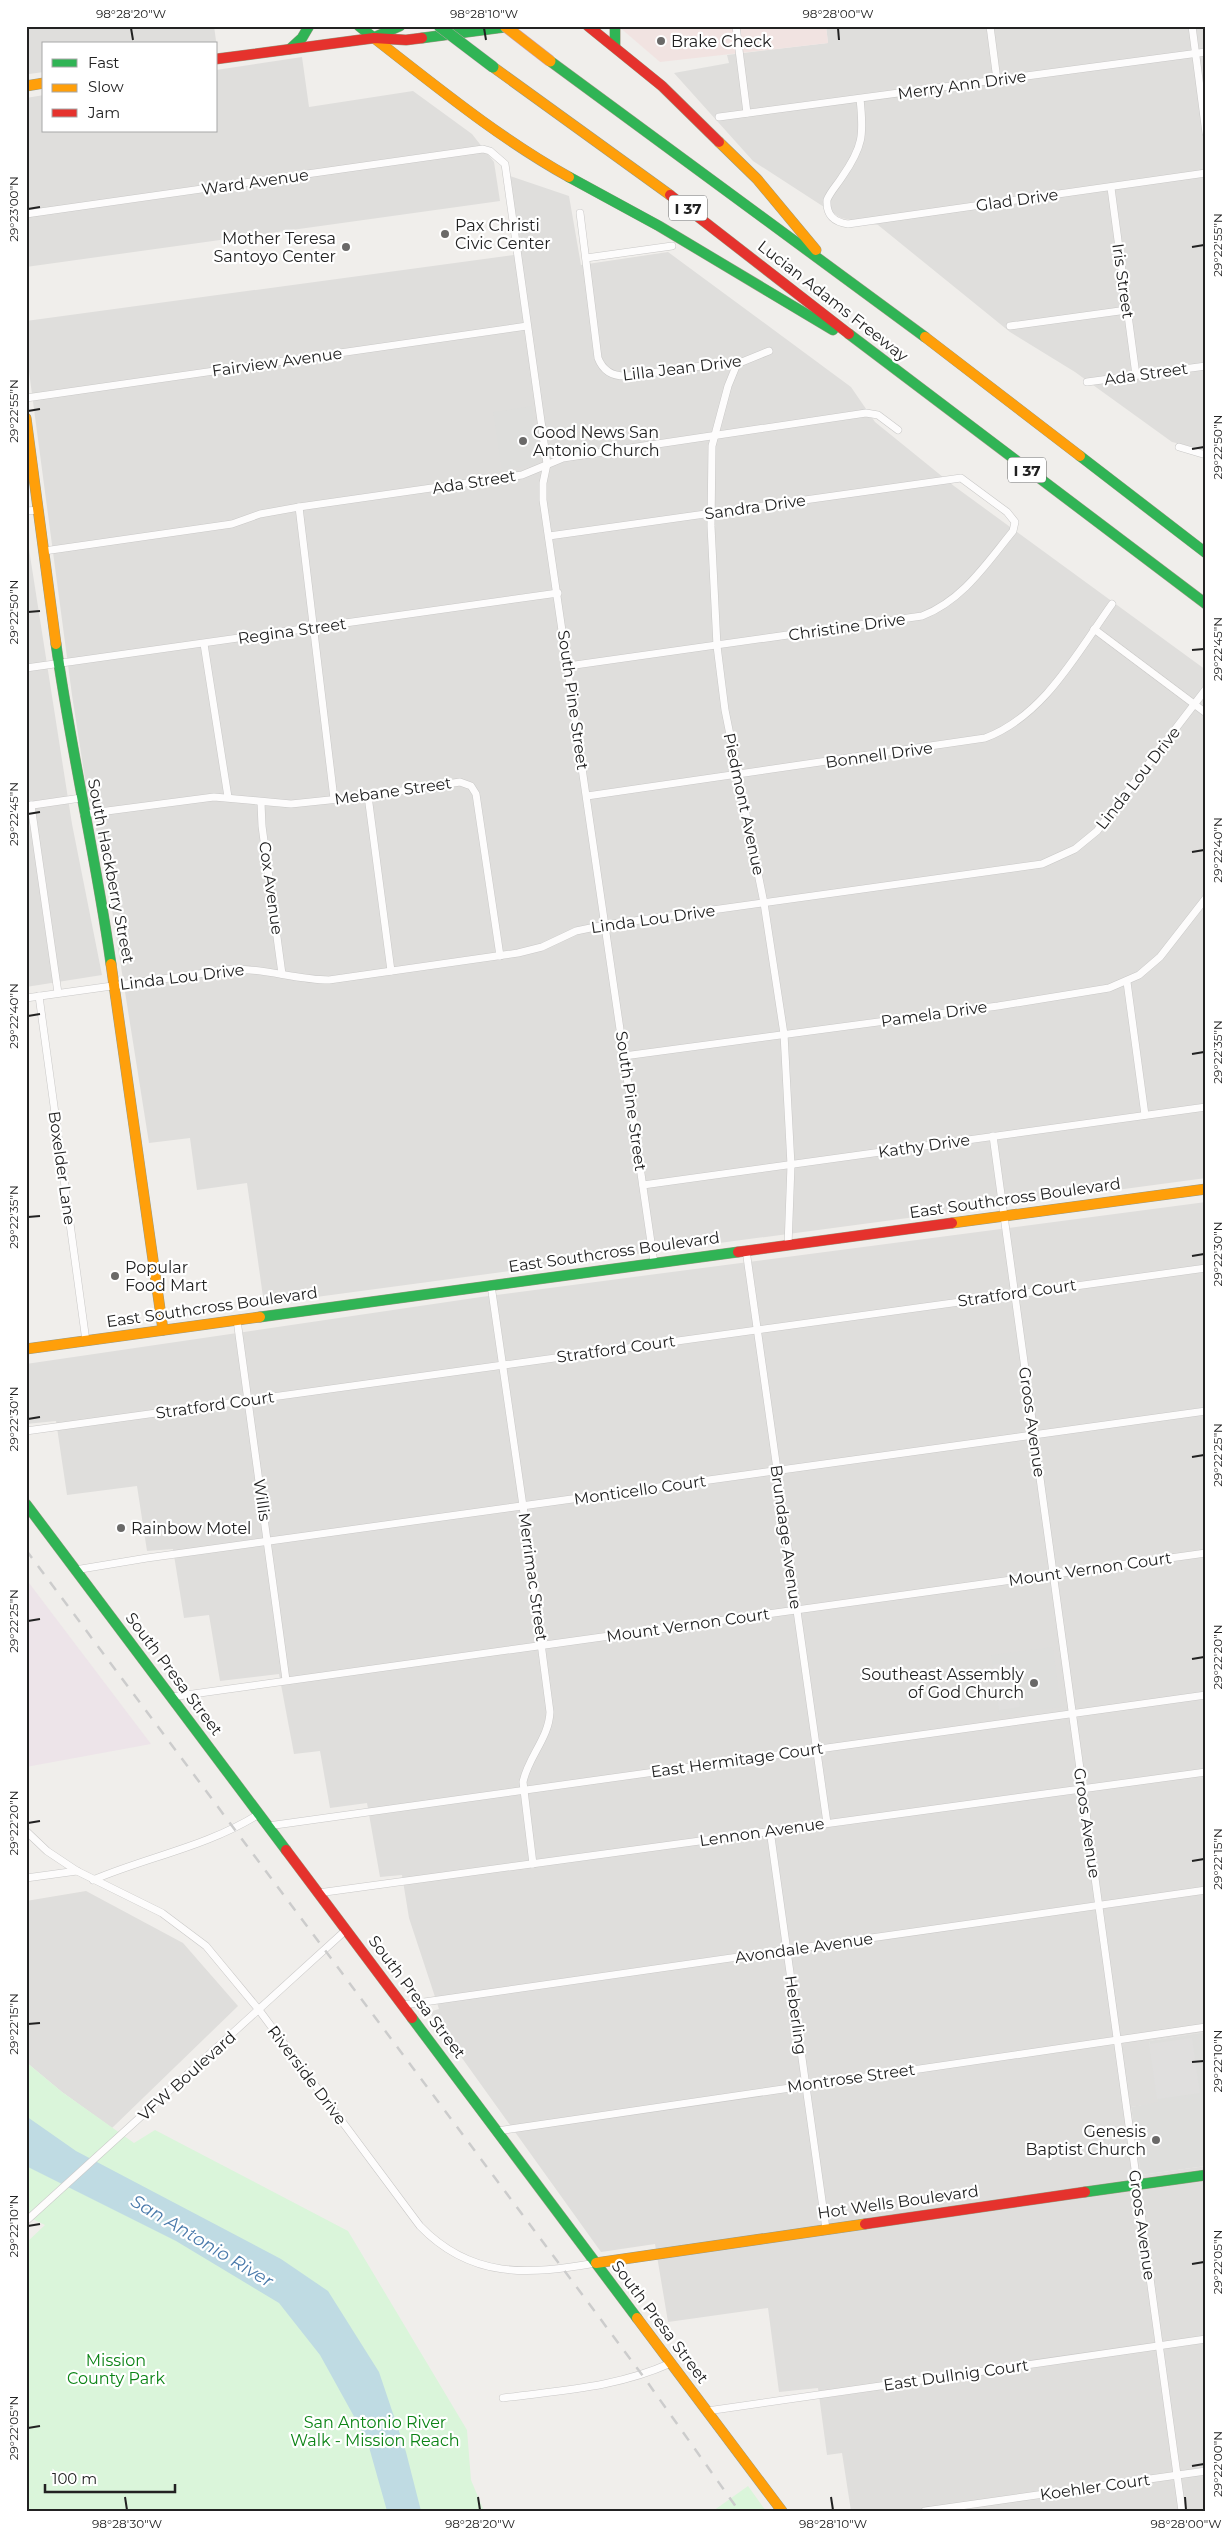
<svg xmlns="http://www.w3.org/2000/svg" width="1232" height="2537" viewBox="0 0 1232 2537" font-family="Montserrat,sans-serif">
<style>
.residential{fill:#dfdedc}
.commercial{fill:#f1e3e1}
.industrial{fill:#ede4e9}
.religious{fill:#dededc}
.park{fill:#daf5da}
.parking{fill:#e0dfde}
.water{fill:#bfdbe3}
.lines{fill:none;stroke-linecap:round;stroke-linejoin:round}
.street-casing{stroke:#c9c8c7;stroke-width:8}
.fast-casing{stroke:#999a82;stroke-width:11}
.slow-casing{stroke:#999a82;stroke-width:11}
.jam-casing{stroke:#999a82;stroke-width:11}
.street{stroke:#fdfcfc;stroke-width:7}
.fast{stroke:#30b455;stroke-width:10}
.slow{stroke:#ff9f0a;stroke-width:10}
.jam{stroke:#e5322d;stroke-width:10}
.rail{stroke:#ccc;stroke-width:2.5;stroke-dasharray:10 10;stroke-linecap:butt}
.fast-bridge-casing{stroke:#c5a2ac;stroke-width:12;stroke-linecap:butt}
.slow-bridge-casing{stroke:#c5a2ac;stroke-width:12;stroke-linecap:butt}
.fast-bridge{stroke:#30b455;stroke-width:11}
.slow-bridge{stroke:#ff9f0a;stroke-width:11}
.ticks{fill:none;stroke:#222;stroke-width:2}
.poi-dot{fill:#6a6968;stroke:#fff;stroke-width:2}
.labels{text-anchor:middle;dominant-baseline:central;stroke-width:4.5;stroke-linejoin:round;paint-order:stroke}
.shield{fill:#fff;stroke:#646464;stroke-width:1}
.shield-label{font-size:15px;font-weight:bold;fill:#222}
.poi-label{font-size:16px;fill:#222;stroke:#fff;text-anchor:start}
.street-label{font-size:16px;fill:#222;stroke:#fff}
.park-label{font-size:16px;fill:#0c8416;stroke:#fff}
.water-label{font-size:18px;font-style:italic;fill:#4a7aab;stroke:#fff}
.neatline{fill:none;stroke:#222;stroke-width:2}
.ticks-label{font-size:12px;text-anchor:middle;fill:#222}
</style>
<rect width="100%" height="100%" fill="#f0eeeb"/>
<g class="residential">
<path d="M26 26H214L217 48 216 44H44V72L29 74Z"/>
<path d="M826 26H1206V450L1172 442 1075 372 1010 332 878 225 841 218 753 161 674 73 729 63 727 55 828 43Z"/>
<path d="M302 57 309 107 413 91 472 134 494 162 500 201 26 267V98L44 95V131H216V70Z"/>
<path d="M510 176 569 196 581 265 668 252 851 387 875 422 954 486 1206 670V1178L264 1304 247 1183 197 1190 190 1138 149 1143 106 872 86 785 72 695 26 349V321L521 254Z"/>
<path d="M26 530 72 824 102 975 26 987Z"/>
<path d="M1206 1202V2032L1149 2041 1159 2103 1131 2107 1141 2175 1206 2166V2511H851L842 2453 827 2455 818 2388 779 2392 768 2308 668 2322 655 2244 601 2252 429 2012 439 2009 409 1918 402 1875 380 1877 367 1803 330 1808 320 1751 294 1754 279 1674 220 1681 209 1615 184 1618 173 1549 147 1551 137 1486 67 1495 56 1421 26 1424V1364L481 1297Z"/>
<path d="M86 1891 183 1943 238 2006 112 2128 62 2092 26 2062V1901Z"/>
</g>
<path class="commercial" d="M618 26H826L828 43 660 62Z"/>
<path class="industrial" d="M26 1579 151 1744 26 1767Z"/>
<g class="religious">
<path d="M532 406 539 460 536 464 502 471 493 412Z"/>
<path d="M1053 1647 1061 1707 999 1715 991 1655Z"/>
<path d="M1206 2032V2166L1141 2175 1131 2107 1158 2102 1149 2041Z"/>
</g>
<g class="park">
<path d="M26 2062 62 2092 134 2143 155 2130 348 2231 467 2430 471 2480 484 2511H26V2243L45 2225 26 2216Z"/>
<path d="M748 2486 766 2511H713Z"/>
</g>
<g class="parking">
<path d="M1013 1662 1020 1707 999 1710 993 1665Z"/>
<path d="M1192 2038 1200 2093 1157 2099 1149 2044Z"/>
</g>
<path class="water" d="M26 2116 76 2151 281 2259 328 2291 379 2372 406 2452 421 2511H387L367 2440 320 2355 279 2303 176 2241 26 2166Z"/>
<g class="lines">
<defs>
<g id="street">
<path d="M736 26 747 113"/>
<path d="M990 26 997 80"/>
<path d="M1192 26 1206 133"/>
<path d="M860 99C864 135 863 147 842 177 837 185 830 192 827 200 826 215 834 222 848 224L1206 173"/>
<path d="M719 117 1206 52"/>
<path d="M1111 188 1136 375"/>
<path d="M580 213 598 358C603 371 613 377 628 376L709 365 737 364 769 351"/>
<path d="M26 214 483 149 490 151 505 164 547 464 543 483V500L654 1263"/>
<path d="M586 258 672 246"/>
<path d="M1010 326 1127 310"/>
<path d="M737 364 728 386 712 446 711 526 717 646 725 710 764 903 784 1034 791 1165 788 1246"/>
<path d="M1087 382 1206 366"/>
<path d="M26 398 527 326"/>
<path d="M1179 447 1206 455"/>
<path d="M299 507 334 799"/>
<path d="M26 511 39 510"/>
<path d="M549 536 961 478 1007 512 1015 522 1013 531C986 564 963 600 922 616L568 666"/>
<path d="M44 551 232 524 260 514 299 507 522 475 563 458 866 413 878 415 898 430"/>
<path d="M1094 629 1206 713"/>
<path d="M204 644 228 797"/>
<path d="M26 668 558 593"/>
<path d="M368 796 391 971"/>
<path d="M587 796 985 738C1044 716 1077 653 1112 604"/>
<path d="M261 803 262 826 282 974"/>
<path d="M31 805 58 993"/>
<path d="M26 806 81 798"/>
<path d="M84 814 214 797 291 804 368 796 460 782 471 786 476 794 500 956"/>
<path d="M1127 982 1145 1115"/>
<path d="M39 996 86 1341"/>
<path d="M26 998 234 969C267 969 297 980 329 980L518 953 542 947 576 931 605 925 1042 864 1075 849 1097 831 1206 689"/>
<path d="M624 1056 998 1006 1109 988 1139 975 1160 957 1206 898"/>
<path d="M993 1136 1182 2511"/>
<path d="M643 1185 1206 1107"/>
<path d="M746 1250 827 1823"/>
<path d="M491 1285 523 1506 550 1712C549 1738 528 1757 523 1782L533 1864"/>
<path d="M237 1320 286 1680"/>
<path d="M26 1431 1206 1268"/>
<path d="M75 1570 147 1558 1206 1411"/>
<path d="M171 1697 1206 1553"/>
<path d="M268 1826 1206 1695"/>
<path d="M770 1830 826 2229"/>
<path d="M26 1831 47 1851 77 1871 162 1913 206 1946 259 2010 420 2226C471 2279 528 2275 596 2263"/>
<path d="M26 1878 77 1871"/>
<path d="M93 1880C150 1856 206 1847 259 1814"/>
<path d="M318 1893 1206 1772"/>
<path d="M403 2005 1206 1890"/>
<path d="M497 2131 1206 2027"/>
<path d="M26 2221 346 1930"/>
<path d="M503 2398C562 2390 615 2388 671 2363"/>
<path d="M707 2411 1206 2339"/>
<path d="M925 2511 1206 2471"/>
</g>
<g id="fast">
<path d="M359 26 374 38"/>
<path d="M615 26V47"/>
<path d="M375 37 400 26"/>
<path d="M422 38 513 26"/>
<path d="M290 49 302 38 309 26"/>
<path d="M550 61 925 337"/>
<path d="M569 177 659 226 833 330"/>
<path d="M849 334 1206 604"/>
<path d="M1080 456 1206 553"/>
<path d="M56 644C71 752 96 857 111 964"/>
<path d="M260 1317 738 1252"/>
<path d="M26 1504 286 1850"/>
<path d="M412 2018 637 2318"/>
<path d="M1085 2192 1206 2175"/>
</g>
<g id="slow">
<path d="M374 38C437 87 499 138 569 177"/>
<path d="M493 67 670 195"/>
<path d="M26 86 44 83"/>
<path d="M719 142 757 179 816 250"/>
<path d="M925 337 1080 456"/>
<path d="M26 418 56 644"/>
<path d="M111 964 163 1330"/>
<path d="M952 1223 1206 1189"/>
<path d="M26 1349 260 1317"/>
<path d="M596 2263 865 2224"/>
<path d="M637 2318 782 2511"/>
</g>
<g id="jam">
<path d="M588 26 662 86 719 142"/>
<path d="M216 59 374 38 406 40 422 38"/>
<path d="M670 195 849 334"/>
<path d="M738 1252 952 1223"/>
<path d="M286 1850 412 2018"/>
<path d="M865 2224 1085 2192"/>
</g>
</defs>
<use href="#street" class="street-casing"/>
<use href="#fast" class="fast-casing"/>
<use href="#slow" class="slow-casing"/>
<use href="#jam" class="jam-casing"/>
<use href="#street" class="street"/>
<use href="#fast" class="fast"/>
<use href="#slow" class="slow"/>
<use href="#jam" class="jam"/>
<path class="rail" d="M26 1550 643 2376 739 2511"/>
<defs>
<path id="fast-bridge" d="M439 26 493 67"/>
<path id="slow-bridge" d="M505 26 550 61"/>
</defs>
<use href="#fast-bridge" class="fast-bridge-casing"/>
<use href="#slow-bridge" class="slow-bridge-casing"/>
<use href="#fast-bridge" class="fast-bridge"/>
<use href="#slow-bridge" class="slow-bridge"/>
</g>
<path class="ticks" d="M131 28 133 40M484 28 486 40M838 28 839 40M28 209 40 207M1192 247 1204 245M28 411 40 409M1192 449 1204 447M28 612 40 611M1192 650 1204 649M28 814 40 812M1192 852 1204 850M28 1016 40 1014M1192 1054 1204 1052M28 1217 40 1216M1192 1256 1204 1254M28 1419 40 1417M1192 1457 1204 1455M28 1621 40 1619M1192 1659 1204 1657M28 1823 40 1821M1192 1861 1204 1859M28 2024 40 2023M1192 2062 1204 2061M28 2226 40 2224M1192 2264 1204 2262M28 2428 40 2426M1192 2466 1204 2464M125 2497 127 2510M478 2497 480 2510M831 2497 833 2510M1185 2497 1186 2510"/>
<g class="poi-dot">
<circle cx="661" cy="41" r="5"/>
<circle cx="445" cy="234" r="5"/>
<circle cx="346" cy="247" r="5"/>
<circle cx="523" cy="441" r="5"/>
<circle cx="115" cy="1276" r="5"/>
<circle cx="121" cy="1528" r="5"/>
<circle cx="1034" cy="1683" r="5"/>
<circle cx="1156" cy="2140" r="5"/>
</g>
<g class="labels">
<g class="shield">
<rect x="669" y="195.5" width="38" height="25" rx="4"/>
<rect x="1008" y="457.5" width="38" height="25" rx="4"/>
</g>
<g class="shield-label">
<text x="688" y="208">I 37</text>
<text x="1027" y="470">I 37</text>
</g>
<g class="poi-label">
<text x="671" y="41">Brake Check</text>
<text x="455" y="225">Pax Christi<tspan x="455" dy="18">Civic Center</tspan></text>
<text x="336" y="238" text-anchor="end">Mother Teresa<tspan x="336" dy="18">Santoyo Center</tspan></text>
<text x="533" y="432">Good News San<tspan x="533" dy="18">Antonio Church</tspan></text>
<text x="125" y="1267">Popular<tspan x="125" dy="18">Food Mart</tspan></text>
<text x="131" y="1528">Rainbow Motel</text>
<text x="1024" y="1674" text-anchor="end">Southeast Assembly<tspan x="1024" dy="18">of God Church</tspan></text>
<text x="1146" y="2131" text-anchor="end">Genesis<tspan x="1146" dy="18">Baptist Church</tspan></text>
</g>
<g class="street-label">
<text transform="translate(962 85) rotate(-8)">Merry Ann Drive</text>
<text transform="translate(255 182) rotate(-8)">Ward Avenue</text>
<text transform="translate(1017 200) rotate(-8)">Glad Drive</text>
<text transform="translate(1123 281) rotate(82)">Iris Street</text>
<text transform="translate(833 301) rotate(38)">Lucian Adams Freeway</text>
<text transform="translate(277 362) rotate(-8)">Fairview Avenue</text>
<text transform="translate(682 368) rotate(-7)">Lilla Jean Drive</text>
<text transform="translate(1146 374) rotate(-8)">Ada Street</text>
<text transform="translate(474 482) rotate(-9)">Ada Street</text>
<text transform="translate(755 507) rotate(-8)">Sandra Drive</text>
<text transform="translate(847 627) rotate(-8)">Christine Drive</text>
<text transform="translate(292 631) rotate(-8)">Regina Street</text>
<text transform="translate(573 700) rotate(82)">South Pine Street</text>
<text transform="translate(879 755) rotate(-8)">Bonnell Drive</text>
<text transform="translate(1138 778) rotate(-52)">Linda Lou Drive</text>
<text transform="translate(393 791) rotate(-8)">Mebane Street</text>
<text transform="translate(744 804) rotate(78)">Piedmont Avenue</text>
<text transform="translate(111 871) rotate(79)">South Hackberry Street</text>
<text transform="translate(271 888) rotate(82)">Cox Avenue</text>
<text transform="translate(653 919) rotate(-8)">Linda Lou Drive</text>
<text transform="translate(182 977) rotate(-7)">Linda Lou Drive</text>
<text transform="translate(934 1014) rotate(-8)">Pamela Drive</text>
<text transform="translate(631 1101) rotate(82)">South Pine Street</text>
<text transform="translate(924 1146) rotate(-8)">Kathy Drive</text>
<text transform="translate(62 1168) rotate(82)">Boxelder Lane</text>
<text transform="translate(1015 1198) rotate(-8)">East Southcross Boulevard</text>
<text transform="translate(614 1252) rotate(-8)">East Southcross Boulevard</text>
<text transform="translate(1017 1293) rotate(-8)">Stratford Court</text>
<text transform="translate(212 1307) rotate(-8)">East Southcross Boulevard</text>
<text transform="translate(616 1349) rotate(-8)">Stratford Court</text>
<text transform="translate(215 1405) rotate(-8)">Stratford Court</text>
<text transform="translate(1032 1422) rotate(82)">Groos Avenue</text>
<text transform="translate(640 1490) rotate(-8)">Monticello Court</text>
<text transform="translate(262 1500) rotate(82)">Willis</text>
<text transform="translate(786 1537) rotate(82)">Brundage Avenue</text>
<text transform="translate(1090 1569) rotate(-8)">Mount Vernon Court</text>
<text transform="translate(533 1577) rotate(82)">Merrimac Street</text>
<text transform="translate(688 1625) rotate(-8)">Mount Vernon Court</text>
<text transform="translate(174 1674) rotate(53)">South Presa Street</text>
<text transform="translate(737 1760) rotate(-8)">East Hermitage Court</text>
<text transform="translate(1087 1823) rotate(82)">Groos Avenue</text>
<text transform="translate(762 1832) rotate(-8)">Lennon Avenue</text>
<text transform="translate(804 1948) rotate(-8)">Avondale Avenue</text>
<text transform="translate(417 1997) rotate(53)">South Presa Street</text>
<text transform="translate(796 2015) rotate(82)">Heberling</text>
<text transform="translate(307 2075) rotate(53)">Riverside Drive</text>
<text transform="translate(187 2076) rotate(-42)">VFW Boulevard</text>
<text transform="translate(851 2078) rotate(-8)">Montrose Street</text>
<text transform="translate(898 2202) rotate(-8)">Hot Wells Boulevard</text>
<text transform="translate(1142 2225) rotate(82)">Groos Avenue</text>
<text transform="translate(660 2322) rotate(53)">South Presa Street</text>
<text transform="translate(956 2375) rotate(-8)">East Dullnig Court</text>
<text transform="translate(1095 2487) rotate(-8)">Koehler Court</text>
</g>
<g class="park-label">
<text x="116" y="2360">Mission<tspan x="116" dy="18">County Park</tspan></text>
<text x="375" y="2422">San Antonio River<tspan x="375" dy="18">Walk - Mission Reach</tspan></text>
</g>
<g class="water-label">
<text transform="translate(202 2241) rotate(31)">San Antonio River</text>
</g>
</g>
<rect width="1232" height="2537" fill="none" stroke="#ffffff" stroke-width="55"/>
<rect x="42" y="42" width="175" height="90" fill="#ffffff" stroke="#a7a7a7"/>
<rect x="52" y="59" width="25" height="8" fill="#30b455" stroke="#a7a7a7"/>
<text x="88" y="68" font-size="15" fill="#222222">Fast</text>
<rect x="52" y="84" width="25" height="8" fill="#ff9f0a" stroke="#a7a7a7"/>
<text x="88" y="92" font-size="15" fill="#222222">Slow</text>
<rect x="52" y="109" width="25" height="8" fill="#e5322d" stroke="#a7a7a7"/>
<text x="88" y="118" font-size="15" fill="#222222">Jam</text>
<path d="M45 2484v8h130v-8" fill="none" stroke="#222222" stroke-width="2.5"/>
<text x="52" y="2484" font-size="15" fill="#222222" stroke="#ffffff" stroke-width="4" paint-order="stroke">100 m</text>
<rect x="28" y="28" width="1176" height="2482" class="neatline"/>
<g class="ticks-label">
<text x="131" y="18">98°28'20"W</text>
<text x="484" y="18">98°28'10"W</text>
<text x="838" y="18">98°28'00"W</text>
<text transform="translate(14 209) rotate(-90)" y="4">29°23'00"N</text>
<text transform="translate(1218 245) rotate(-90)" y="4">29°22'55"N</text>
<text transform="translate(14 411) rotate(-90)" y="4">29°22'55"N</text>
<text transform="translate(1218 447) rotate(-90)" y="4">29°22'50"N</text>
<text transform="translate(14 612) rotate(-90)" y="4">29°22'50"N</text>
<text transform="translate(1218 649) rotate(-90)" y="4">29°22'45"N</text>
<text transform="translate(14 814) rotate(-90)" y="4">29°22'45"N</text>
<text transform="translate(1218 850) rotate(-90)" y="4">29°22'40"N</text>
<text transform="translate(14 1016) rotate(-90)" y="4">29°22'40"N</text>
<text transform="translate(1218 1052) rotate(-90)" y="4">29°22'35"N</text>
<text transform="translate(14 1217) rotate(-90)" y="4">29°22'35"N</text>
<text transform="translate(1218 1254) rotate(-90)" y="4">29°22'30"N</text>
<text transform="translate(14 1419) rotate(-90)" y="4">29°22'30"N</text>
<text transform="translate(1218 1455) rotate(-90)" y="4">29°22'25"N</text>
<text transform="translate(14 1621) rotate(-90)" y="4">29°22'25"N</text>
<text transform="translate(1218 1657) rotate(-90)" y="4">29°22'20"N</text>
<text transform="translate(14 1823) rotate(-90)" y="4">29°22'20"N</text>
<text transform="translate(1218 1859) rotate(-90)" y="4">29°22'15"N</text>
<text transform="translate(14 2024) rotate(-90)" y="4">29°22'15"N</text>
<text transform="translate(1218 2061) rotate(-90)" y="4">29°22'10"N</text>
<text transform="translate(14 2226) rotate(-90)" y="4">29°22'10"N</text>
<text transform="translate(1218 2262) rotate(-90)" y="4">29°22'05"N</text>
<text transform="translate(14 2428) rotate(-90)" y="4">29°22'05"N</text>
<text transform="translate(1218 2464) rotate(-90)" y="4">29°22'00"N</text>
<text x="127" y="2528">98°28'30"W</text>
<text x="480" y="2528">98°28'20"W</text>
<text x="833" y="2528">98°28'10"W</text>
<text x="1186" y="2528">98°28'00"W</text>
</g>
</svg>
